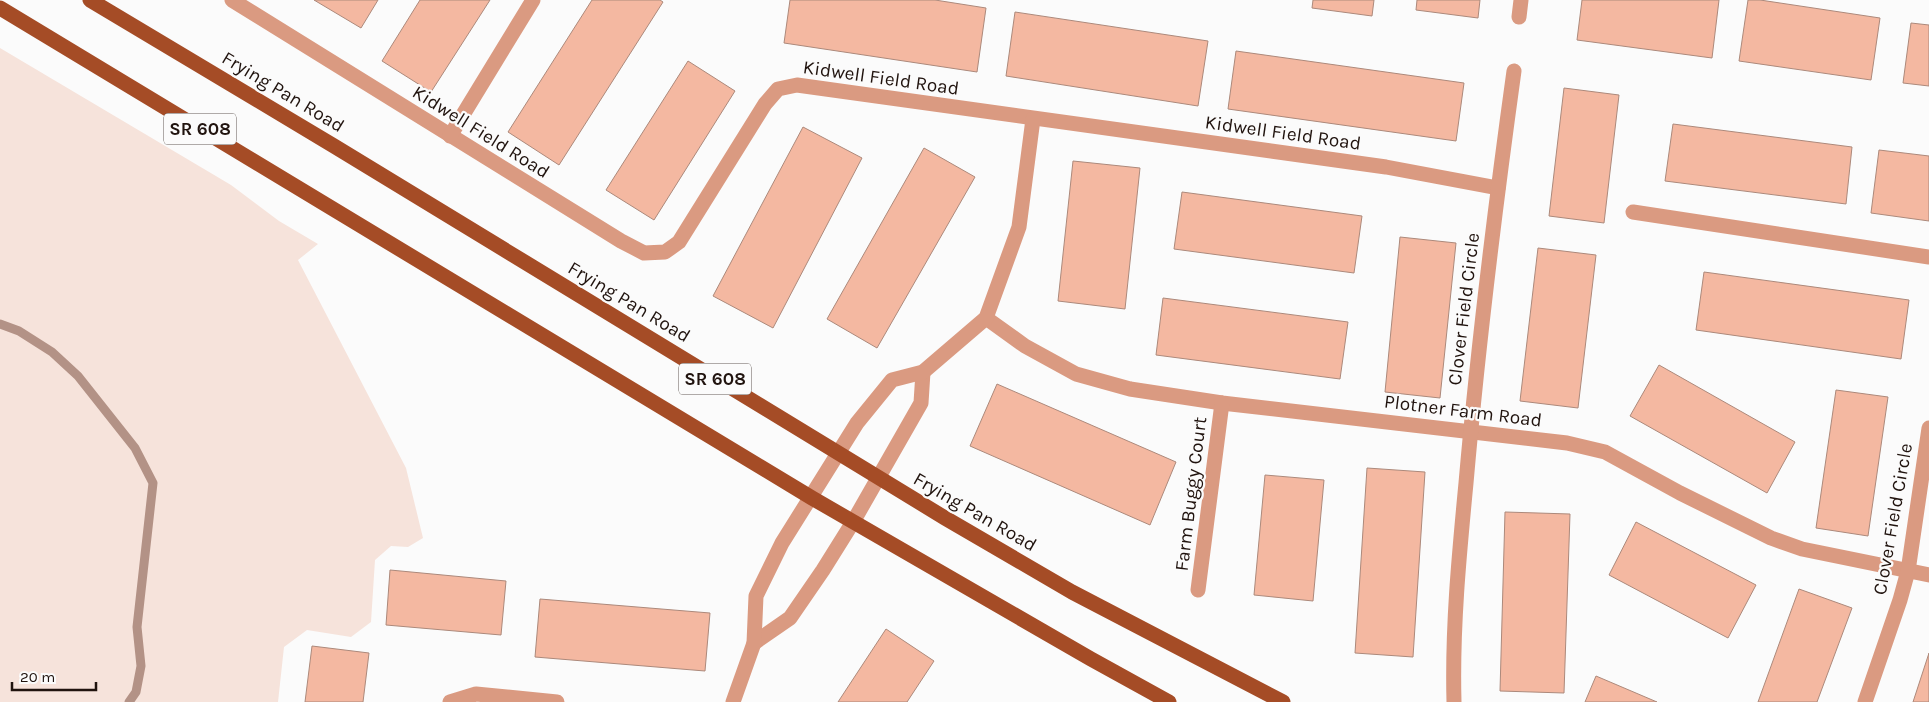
<svg xmlns="http://www.w3.org/2000/svg" width="1929" height="702" viewBox="0 0 1929 702" font-family="Karla,sans-serif">
<style>
.green{fill:#f6e3db}
.lines{fill:none;stroke-linecap:round;stroke-linejoin:round}
.stream{stroke:#b39286;stroke-width:9}
.building{fill:#f4b8a1;stroke:#ac897b}
.street{stroke:#da9a81;stroke-width:15}
.primary{stroke:#a54c26;stroke-width:15}
.labels{text-anchor:middle;dominant-baseline:central;stroke-width:4.5;stroke-linejoin:round;paint-order:stroke}
.shield{fill:#fbfbfb;stroke:#625955;stroke-width:1}
.shield-label{font-size:18px;font-weight:bold;fill:#20130e}
.street-label{font-size:19px;fill:#20130e;stroke:#fbfbfb}
</style>
<rect width="100%" height="100%" fill="#fbfbfb"/>
<path class="green" d="M0 48 231 185 279 221 318 244 298 260 406 468 423 538 408 547 391 546 375 560 371 622 351 637 307 630 284 647 278 702H0Z"/>
<g class="lines">
<path class="stream" d="M0 324 19 331 52 352 78 376 135 448 153 483 137 627 141 666 136 692 129 702"/>
</g>
<g class="building">
<path d="M314 0H378L361 28Z"/>
<path d="M420 0H490L431 92 382 61Z"/>
<path d="M592 0H660L663 2 559 165 508 132Z"/>
<path d="M790 0H935L986 8 977 72 784 43Z"/>
<path d="M1313 0H1374L1372 16 1312 8Z"/>
<path d="M1417 0H1480L1478 18 1416 10Z"/>
<path d="M1582 0H1719L1712 58 1577 40Z"/>
<path d="M1748 0H1760L1880 18 1871 80 1739 61Z"/>
<path d="M1015 12 1208 41 1198 106 1006 76Z"/>
<path d="M1911 23 1929 25V86L1903 83Z"/>
<path d="M1236 51 1464 83 1456 141 1228 109Z"/>
<path d="M688 61 735 91 654 220 606 190Z"/>
<path d="M1564 88 1619 95 1604 223 1549 216Z"/>
<path d="M1673 124 1852 147 1846 204 1665 181Z"/>
<path d="M803 127 862 158 773 328 713 296Z"/>
<path d="M924 148 975 177 877 348 827 319Z"/>
<path d="M1879 150 1929 156V221L1871 213Z"/>
<path d="M1073 161 1140 168 1125 309 1058 301Z"/>
<path d="M1182 192 1362 216 1354 273 1174 249Z"/>
<path d="M1400 237 1456 243 1440 398 1385 392Z"/>
<path d="M1538 248 1596 255 1578 408 1520 401Z"/>
<path d="M1704 272 1909 300 1901 359 1696 330Z"/>
<path d="M1163 298 1348 322 1340 379 1156 355Z"/>
<path d="M1659 365 1795 442 1767 493 1630 416Z"/>
<path d="M997 384 1176 462 1150 525 970 446Z"/>
<path d="M1836 390 1888 397 1868 536 1816 528Z"/>
<path d="M1367 468 1425 472 1413 657 1355 653Z"/>
<path d="M1265 475 1324 480 1313 601 1254 595Z"/>
<path d="M1505 512 1570 514 1564 693 1500 691Z"/>
<path d="M1636 522 1756 585 1728 638 1609 575Z"/>
<path d="M390 570 506 581 501 635 386 625Z"/>
<path d="M1799 589 1852 608 1817 702H1758Z"/>
<path d="M540 599 710 613 705 671 535 657Z"/>
<path d="M886 629 934 661 907 702H838Z"/>
<path d="M312 646 369 653 363 702H305Z"/>
<path d="M1929 653V702H1913Z"/>
<path d="M1596 676 1657 702H1585Z"/>
</g>
<g class="lines">
<g class="street">
<path d="M232 0 621 241 644 253 665 252 679 242 765 104 778 89 797 85 1386 167 1498 188"/>
<path d="M1519 17 1521 0"/>
<path d="M450 136 533 0"/>
<path d="M1633 212 1929 257"/>
<path d="M986 318 1025 346 1076 374 1130 389 1222 403 1567 443 1605 452 1680 493 1771 538 1802 549 1929 575"/>
<path d="M1198 590 1222 403"/>
<path d="M754 643 790 618 823 570 853 522 921 403 923 372"/>
<path d="M450 702 476 694 557 702"/>
<path d="M733 702 754 643 756 596 782 543 857 423 892 380 923 372 986 318 1019 227 1033 119"/>
<path d="M1454 702C1452 629 1459 556 1466 483 1478 345 1495 208 1514 71"/>
<path d="M1865 702 1900 600 1908 571 1929 428"/>
</g>
<g class="primary">
<path d="M90 0 334 146 945 518 1072 592 1283 702"/>
<path d="M0 8 812 498 1091 659 1169 702"/>
</g>
</g>
<g class="labels">
<g class="shield">
<rect x="164" y="113.5" width="72" height="31" rx="4"/>
<rect x="679" y="363.5" width="72" height="31" rx="4"/>
</g>
<g class="shield-label">
<text x="200" y="129">SR 608</text>
<text x="715" y="379">SR 608</text>
</g>
<g class="street-label">
<text transform="translate(881 78) rotate(8)">Kidwell Field Road</text>
<text transform="translate(283 92) rotate(31)">Frying Pan Road</text>
<text transform="translate(481 132) rotate(32)">Kidwell Field Road</text>
<text transform="translate(1283 133) rotate(8)">Kidwell Field Road</text>
<text transform="translate(629 302) rotate(31)">Frying Pan Road</text>
<text transform="translate(1464 309) rotate(-83)">Clover Field Circle</text>
<text transform="translate(1463 411) rotate(7)">Plotner Farm Road</text>
<text transform="translate(1191 494) rotate(-83)">Farm Buggy Court</text>
<text transform="translate(975 512) rotate(30)">Frying Pan Road</text>
<text transform="translate(1893 519) rotate(-80)">Clover Field Circle</text>
</g>
</g>
<path d="M12 682v8h84v-8" fill="none" stroke="#20130e" stroke-width="2.5"/>
<text x="20" y="682" font-size="15" fill="#20130e" stroke="#fbfbfb" stroke-width="4" paint-order="stroke">20 m</text>
</svg>
